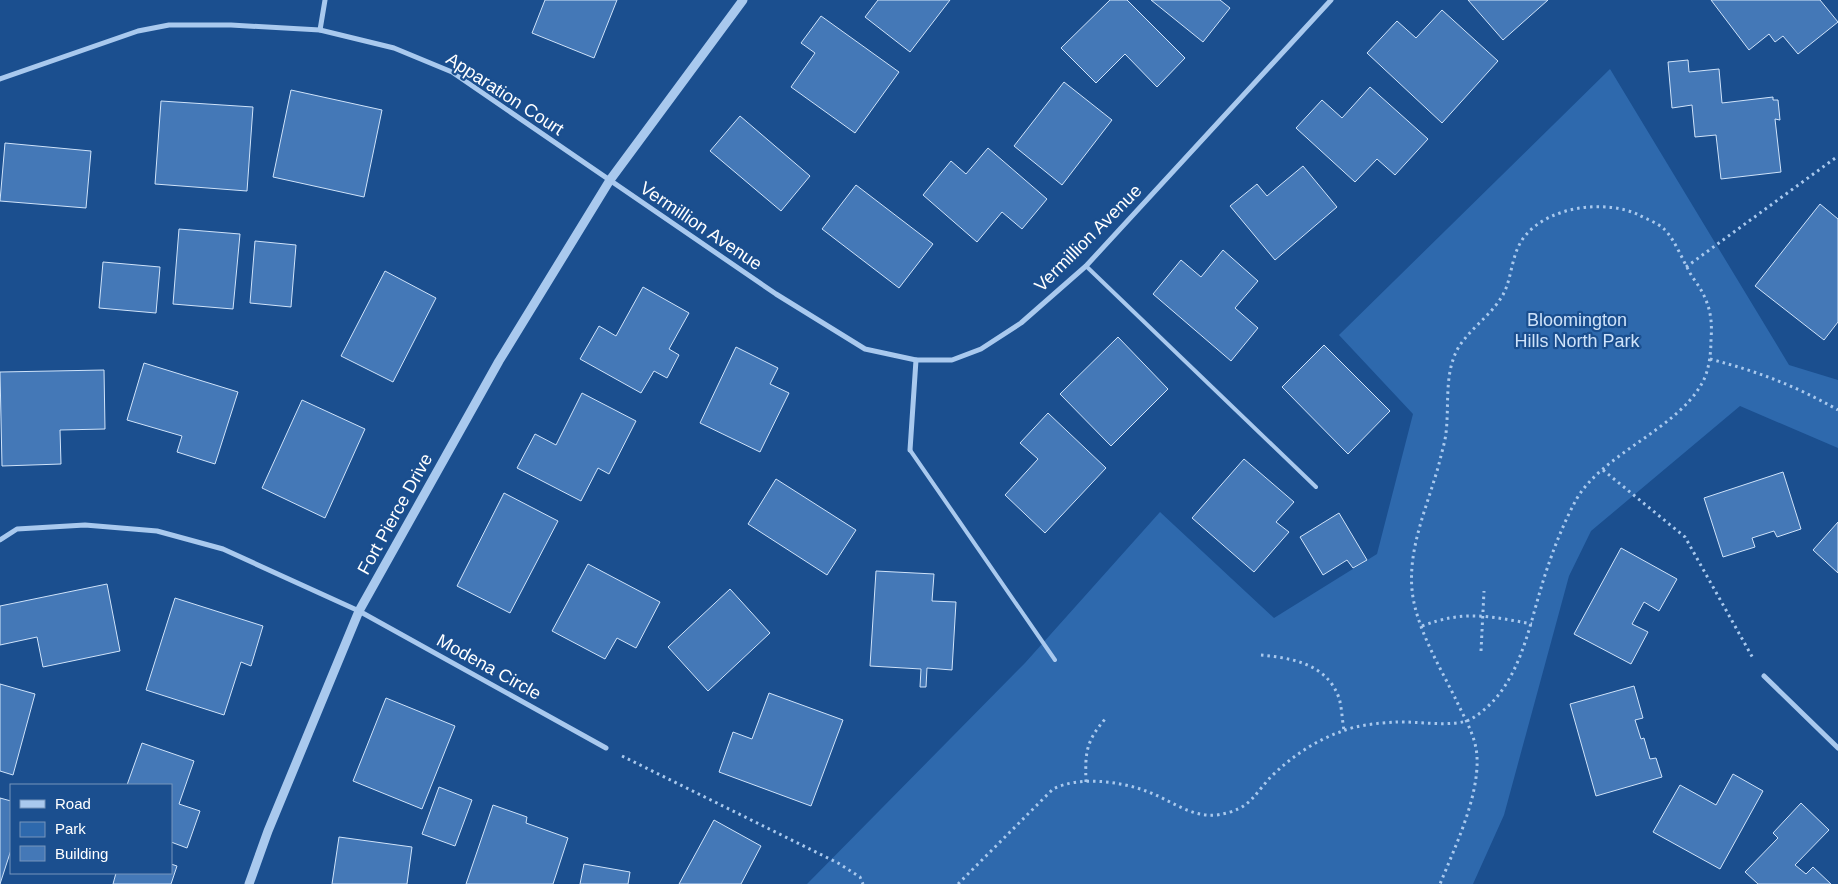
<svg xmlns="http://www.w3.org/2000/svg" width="1838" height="884" viewBox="0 0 1838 884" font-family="Helvetica,sans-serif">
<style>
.green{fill:#2e69ad}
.building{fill:#4478b7;stroke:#cfe3fa}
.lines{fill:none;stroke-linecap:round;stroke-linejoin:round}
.path{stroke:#a9c9ee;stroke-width:3;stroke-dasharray:2.5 4;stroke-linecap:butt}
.service{stroke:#a9c9ee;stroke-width:4}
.minor{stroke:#a9c9ee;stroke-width:5}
.tertiary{stroke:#a9c9ee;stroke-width:9}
.labels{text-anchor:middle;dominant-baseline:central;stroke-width:4.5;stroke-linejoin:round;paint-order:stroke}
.street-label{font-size:18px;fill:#fff;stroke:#1b4f8f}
.park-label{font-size:18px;fill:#cfe3fa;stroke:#1b4f8f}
</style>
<rect width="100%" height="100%" fill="#1b4f8f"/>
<path class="green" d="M1610 69 1789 365 1838 380V448L1740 406 1591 531 1569 576 1504 815 1473 884H807L1025 663 1160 512 1274 618 1377 554 1413 414 1339 335Z"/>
<g class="building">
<path d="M545 0H617L594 58 532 33Z"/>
<path d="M878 0H950L910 52 865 17Z"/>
<path d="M1110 0H1127L1185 58 1157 87 1125 54 1096 83 1061 48Z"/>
<path d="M1151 0H1220L1230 8 1203 42Z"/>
<path d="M1468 0H1548L1503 40Z"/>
<path d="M1711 0H1820L1838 22 1798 54 1783 36 1775 42 1769 34 1749 50Z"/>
<path d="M1442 10 1498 61 1442 123 1367 53 1397 21 1416 38Z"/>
<path d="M821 16 899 72 855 133 791 87 815 53 801 43Z"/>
<path d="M1688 60 1689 72 1719 69 1722 103 1773 97V100H1778L1780 120 1775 119 1781 172 1721 179 1716 135 1695 137 1692 105 1672 108 1668 62Z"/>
<path d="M1064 82 1112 120 1062 185 1014 146Z"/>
<path d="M1370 87 1428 139 1395 175 1377 159 1355 182 1296 128 1322 100 1342 118Z"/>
<path d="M291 90 382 110 364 197 273 177Z"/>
<path d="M161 101 253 107 247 191 155 184Z"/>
<path d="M740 116 810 176 781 211 710 151Z"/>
<path d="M5 143 91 151 86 208 0 201Z"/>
<path d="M988 148 1047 199 1022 229 1002 212 977 242 923 195 951 161 966 174Z"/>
<path d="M1303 166 1337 207 1275 260 1230 206 1257 184 1267 196Z"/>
<path d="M856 185 933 244 899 288 822 229Z"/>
<path d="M1820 204 1838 219V322L1824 340 1755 286Z"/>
<path d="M179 229 240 234 233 309 173 304Z"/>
<path d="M255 241 296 245 291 307 250 303Z"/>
<path d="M1223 250 1258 281 1235 308 1258 328 1231 361 1153 294 1181 260 1201 277Z"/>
<path d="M103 262 160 267 156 313 99 308Z"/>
<path d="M385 271 436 298 393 382 341 356Z"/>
<path d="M643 287 689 313 669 349 679 355 667 378 654 371 641 393 580 359 599 326 616 336Z"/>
<path d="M1118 337 1168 389 1111 446 1060 394Z"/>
<path d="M1324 345 1390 411 1348 454 1282 387Z"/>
<path d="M736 347 778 368 770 384 789 393 760 452 700 423Z"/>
<path d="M144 363 238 392 215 464 177 452 182 436 127 420Z"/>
<path d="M104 370 105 429 60 430 61 464 2 466 0 372Z"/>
<path d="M582 393 636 421 609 474 598 468 581 501 517 468 535 434 556 445Z"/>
<path d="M302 400 365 429 325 518 262 488Z"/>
<path d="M1048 413 1106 468 1045 533 1005 495 1038 459 1020 443Z"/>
<path d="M1244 459 1294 502 1276 522 1289 532 1254 572 1192 518Z"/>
<path d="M1783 472 1801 529 1777 537 1774 531 1752 538 1755 547 1723 557 1704 498Z"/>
<path d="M776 479 856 530 827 575 748 524Z"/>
<path d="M504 493 558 521 510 613 457 586Z"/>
<path d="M1339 513 1367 560 1353 568 1347 560 1323 575 1300 537Z"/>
<path d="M1838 522V573L1813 550Z"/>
<path d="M1621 548 1677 579 1659 611 1644 602 1632 624 1648 632 1631 664 1574 634Z"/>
<path d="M588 564 660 602 636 648 617 638 605 659 552 631Z"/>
<path d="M876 571 934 574 932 601 956 602 952 670 927 668 926 687H920L921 669 870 666Z"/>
<path d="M107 584 120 651 43 667 37 637 0 645V606Z"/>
<path d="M730 589 770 633 708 691 668 647Z"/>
<path d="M175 598 263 626 251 666 241 662 224 715 146 690Z"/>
<path d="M0 684 35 694 13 775 0 771Z"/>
<path d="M1634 686 1643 718 1635 720 1641 739 1644 738 1650 759 1656 758 1662 777 1596 796 1570 704Z"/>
<path d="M769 693 843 720 811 806 719 772 733 732 752 739Z"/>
<path d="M386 698 455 726 422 809 353 781Z"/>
<path d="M142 743 194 761 179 804 200 811 187 848 171 842V785H127Z"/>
<path d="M1733 774 1763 791 1720 869 1653 832 1680 785 1716 805Z"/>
<path d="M439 787 472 800 455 846 422 834Z"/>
<path d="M0 798 11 801V850L0 884Z"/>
<path d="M1801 803 1829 830 1795 865 1806 874 1813 867 1831 884H1758L1745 872 1778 838 1773 833Z"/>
<path d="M493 805 527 817 526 823 568 838 553 884H466Z"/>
<path d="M714 820 761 846 741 884H679Z"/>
<path d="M339 837 412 847 407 884H332Z"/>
<path d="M171 864 177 866 171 884H113L116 873H171Z"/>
<path d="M584 864 630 872 628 884H580Z"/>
</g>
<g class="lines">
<g class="path">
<path d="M1686 267 1838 156"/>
<path d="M1710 359C1759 372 1794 385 1838 410"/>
<path d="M1603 470 1685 537 1754 660"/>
<path d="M1422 626C1464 610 1489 616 1532 624"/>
<path d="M1481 651 1484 591"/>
<path d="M1261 655C1292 658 1327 664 1339 698 1342 708 1342 720 1344 730"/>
<path d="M622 756 838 863 860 877 863 884"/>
<path d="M1086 782C1085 752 1086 741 1106 718"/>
<path d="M958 884 1053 789C1079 776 1119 781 1146 791 1169 799 1191 818 1217 815 1254 809 1253 793 1276 772 1294 755 1317 740 1340 732 1356 725 1379 723 1396 722 1416 721 1455 728 1471 719 1517 692 1527 635 1541 588 1550 558 1561 528 1576 500 1602 454 1674 431 1701 385 1709 372 1711 354 1711 339 1713 315 1708 298 1693 278 1684 264 1675 239 1664 229 1658 223 1646 219 1639 215 1606 199 1549 206 1525 236 1510 254 1513 280 1501 298 1488 319 1462 334 1454 357 1445 380 1449 408 1446 433 1445 442 1442 451 1440 460 1429 503 1408 545 1412 590 1416 629 1441 668 1458 704 1466 721 1476 737 1477 757 1479 797 1455 847 1440 884"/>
</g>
<g class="service">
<path d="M1086 266 1316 487"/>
<path d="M910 450 1055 660"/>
</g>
<g class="minor">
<path d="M320 30 325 0"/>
<path d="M0 79 138 31 169 25H231L320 30 394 48 452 72 776 294 865 349 916 360H952L981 349 1021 323 1086 266 1331 0"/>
<path d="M910 450 916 360"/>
<path d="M0 540 17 529 85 525 157 531 223 549 359 611 606 748"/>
<path d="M1764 676 1838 748"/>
</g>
<path class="tertiary" d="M249 884 268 831 359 611 499 361 610 180 743 0"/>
</g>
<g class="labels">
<g class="street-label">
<text transform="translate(505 94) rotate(33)">Apparation Court</text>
<text transform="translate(701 226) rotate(34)">Vermillion Avenue</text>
<text transform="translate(1088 238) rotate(-45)">Vermillion Avenue</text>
<text transform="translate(395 514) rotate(-61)">Fort Pierce Drive</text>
<text transform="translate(489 667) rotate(29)">Modena Circle</text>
</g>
<g class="park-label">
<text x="1577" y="320">Bloomington<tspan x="1577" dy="21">Hills North Park</tspan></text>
</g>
</g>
<rect x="10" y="784" width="162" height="90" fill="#1b4f8f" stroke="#7695bc"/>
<rect x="20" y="800" width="25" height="8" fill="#a9c9ee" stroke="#7695bc"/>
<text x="55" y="809" font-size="15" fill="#ffffff">Road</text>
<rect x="20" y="822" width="25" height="15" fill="#2e69ad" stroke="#7695bc"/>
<text x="55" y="834" font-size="15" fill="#ffffff">Park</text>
<rect x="20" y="846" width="25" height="15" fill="#4478b7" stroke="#7695bc"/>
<text x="55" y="859" font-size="15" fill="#ffffff">Building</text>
</svg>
